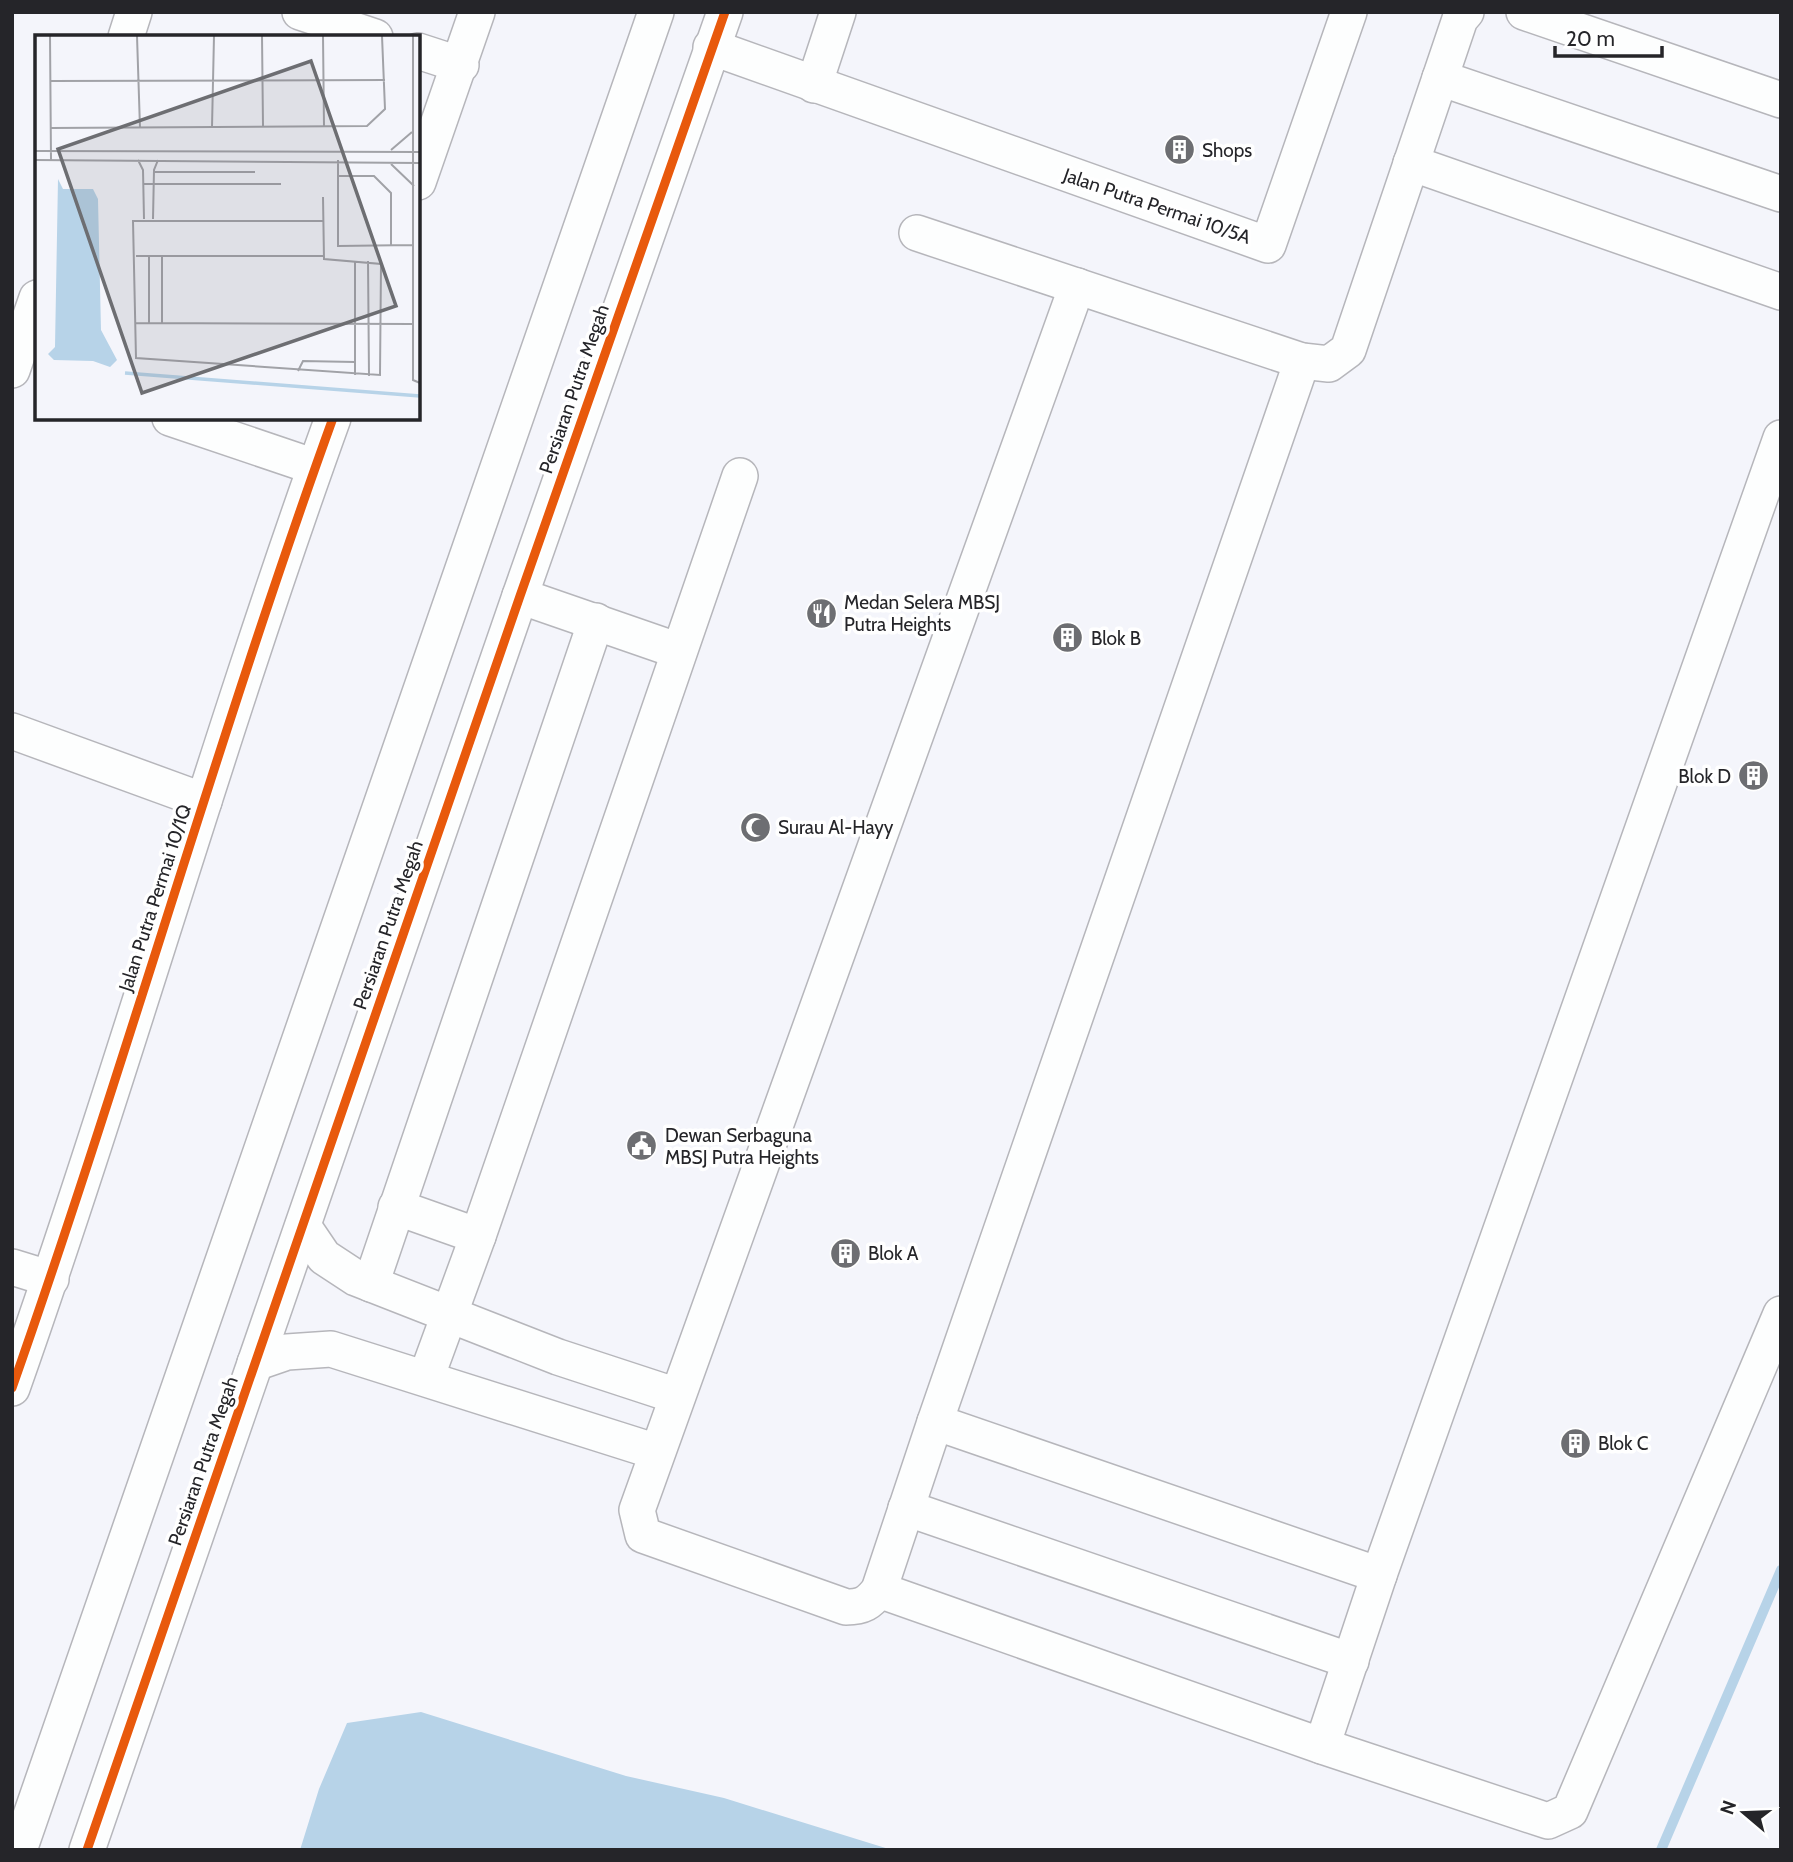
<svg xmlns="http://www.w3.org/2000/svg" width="1793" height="1862" viewBox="0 0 1793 1862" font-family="Cabin,sans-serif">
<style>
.water{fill:#b7d3e8}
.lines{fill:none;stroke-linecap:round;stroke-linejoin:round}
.stream{stroke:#b7d3e8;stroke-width:10}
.minor-casing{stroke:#b6b6bb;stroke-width:38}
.minor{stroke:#fdfefe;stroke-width:35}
.cycleway-casing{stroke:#fff;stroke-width:13}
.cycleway{stroke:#e8590c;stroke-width:9}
.labels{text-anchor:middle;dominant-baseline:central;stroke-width:7;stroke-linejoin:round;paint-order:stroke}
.poi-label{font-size:19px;fill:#252529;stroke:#fff;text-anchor:start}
.street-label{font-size:19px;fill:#252529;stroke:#fff}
.inset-river{fill:none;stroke:#b7d3e8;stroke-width:3.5}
.inset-road{fill:none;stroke:#a1a2a7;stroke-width:2}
.view{fill:#6d6e72;fill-opacity:0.15;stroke:#6d6e72;stroke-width:3.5}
.inset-edge{fill:none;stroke:#252529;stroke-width:3.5}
</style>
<rect width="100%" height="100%" fill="#f4f5fb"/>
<path class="water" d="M421 1712 626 1776 724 1798 892 1850H300L319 1789 347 1723Z"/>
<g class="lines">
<path class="stream" d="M1661 1850 1781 1570"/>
<defs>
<g id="minor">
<path d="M300 12 375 37"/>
<path d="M1524 12 1781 100"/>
<path d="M126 37 134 12"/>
<path d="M711 47 1268 245 1349 12"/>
<path d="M418 51 461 65"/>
<path d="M1440 78 1781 194"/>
<path d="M814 85 838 12"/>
<path d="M1411 163 1781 292"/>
<path d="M418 182 477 12"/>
<path d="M917 233 1302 361 1329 364 1348 350 1460 19 1466 12"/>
<path d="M1077 286 637 1510 643 1535 846 1607C863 1607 869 1603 879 1590L935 1422 1302 361"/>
<path d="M12 370 37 298"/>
<path d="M170 418 315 467"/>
<path d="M520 596 679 651"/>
<path d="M12 731 204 801"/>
<path d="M396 1207 478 1236"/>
<path d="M303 1226 324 1257 356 1278 558 1357 677 1396"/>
<path d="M12 1267 51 1279"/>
<path d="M371 1284 596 621"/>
<path d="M255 1363 287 1352 331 1349 657 1452"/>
<path d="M426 1378 478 1236 740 476"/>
<path d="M12 1388C125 1067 217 739 333 418"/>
<path d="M935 1422 1379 1575"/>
<path d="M906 1508 1351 1661"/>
<path d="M879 1590 1322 1746 1548 1821 1570 1811 1781 1314"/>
<path d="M1322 1746 1379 1575 1781 438"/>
<path d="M19 1850 656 12"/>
<path d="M87 1850 520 596 725 12"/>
</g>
</defs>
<use href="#minor" class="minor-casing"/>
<use href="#minor" class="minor"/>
<defs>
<g id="cycleway">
<path d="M12 1388C125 1067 217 739 333 418"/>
<path d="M87 1850 520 596 725 12"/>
</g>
</defs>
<use href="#cycleway" class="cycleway-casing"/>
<use href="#cycleway" class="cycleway"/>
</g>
<defs>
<symbol id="building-disc" viewBox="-11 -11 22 22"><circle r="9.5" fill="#6d6e72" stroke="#fff"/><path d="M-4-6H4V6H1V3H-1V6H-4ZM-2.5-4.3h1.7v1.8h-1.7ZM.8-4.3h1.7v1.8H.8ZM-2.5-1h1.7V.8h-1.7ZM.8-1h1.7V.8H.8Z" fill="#fff"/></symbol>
<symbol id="restaurant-disc" viewBox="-11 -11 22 22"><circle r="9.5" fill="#6d6e72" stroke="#fff"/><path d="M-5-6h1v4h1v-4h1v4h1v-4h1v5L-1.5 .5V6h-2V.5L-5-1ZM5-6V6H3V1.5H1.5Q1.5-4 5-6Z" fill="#fff"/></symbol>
<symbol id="mosque-disc" viewBox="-11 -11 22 22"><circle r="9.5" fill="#6d6e72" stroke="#fff"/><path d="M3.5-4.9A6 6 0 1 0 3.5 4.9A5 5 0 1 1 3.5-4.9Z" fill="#fff"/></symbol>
<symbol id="civic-disc" viewBox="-11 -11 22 22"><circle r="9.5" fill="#6d6e72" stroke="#fff"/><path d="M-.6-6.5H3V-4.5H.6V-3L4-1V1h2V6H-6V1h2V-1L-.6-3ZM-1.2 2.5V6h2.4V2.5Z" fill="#fff"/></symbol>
</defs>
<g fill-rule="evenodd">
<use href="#building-disc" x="1162" y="132" width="35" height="35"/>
<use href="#restaurant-disc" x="804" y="596" width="35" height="35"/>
<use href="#building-disc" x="1050" y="620" width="35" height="35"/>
<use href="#building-disc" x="1736" y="758" width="35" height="35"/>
<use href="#mosque-disc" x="738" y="810" width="35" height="35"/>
<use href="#civic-disc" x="624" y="1128" width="35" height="35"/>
<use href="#building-disc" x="828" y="1236" width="35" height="35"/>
<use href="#building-disc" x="1558" y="1426" width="35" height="35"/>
</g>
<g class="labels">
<g class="poi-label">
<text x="1202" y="150">Shops</text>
<text x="844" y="602">Medan Selera MBSJ<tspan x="844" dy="22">Putra Heights</tspan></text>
<text x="1091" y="638">Blok B</text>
<text x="1731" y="776" text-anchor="end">Blok D</text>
<text x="778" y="827">Surau Al-Hayy</text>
<text x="665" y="1135">Dewan Serbaguna<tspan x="665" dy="22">MBSJ Putra Heights</tspan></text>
<text x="868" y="1253">Blok A</text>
<text x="1598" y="1443">Blok C</text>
</g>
<g class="street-label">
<text transform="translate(1157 206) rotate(19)">Jalan Putra Permai 10/5A</text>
<text transform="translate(574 389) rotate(-71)">Persiaran Putra Megah</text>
<text transform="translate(155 898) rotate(-72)">Jalan Putra Permai 10/1Q</text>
<text transform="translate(388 925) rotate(-71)">Persiaran Putra Megah</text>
<text transform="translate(203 1461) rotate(-71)">Persiaran Putra Megah</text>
</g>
</g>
<g transform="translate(35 35)">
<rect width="385" height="385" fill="#f4f5fb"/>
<path d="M23 144 28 154H58L63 164 66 295 82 325 75 332 58 326 19 325 13 319 20 312Z" fill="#b7d3e8"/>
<path class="inset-river" d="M90 338 385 361"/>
<path class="inset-road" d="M15 1 16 125M102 1 105 93M227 1 228 91M288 1 289 92M378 1V345L385 348M16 46 350 45M177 92 179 1M16 93 332 91 350 74 347 1M356 115 377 97M0 116 385 117M0 125 385 128M103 125 108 135 109 184M303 125V211L378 210M356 129 379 151M119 137H220M303 141H339L356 158V211M109 149H246M288 162 289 224 346 229 345 340 101 323 98 186H288M118 184 119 135 123 125M114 220V288M127 220V288M101 221H288M333 226 334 341M101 288 378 289M263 336 268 326 320 327M320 340V226"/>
<path class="view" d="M276 26 361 271 107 358 23 114Z"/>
<rect width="385" height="385" class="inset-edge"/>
</g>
<rect width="1793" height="1862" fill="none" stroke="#252529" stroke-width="28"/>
<g transform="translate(1744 1813) rotate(289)" stroke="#ffffff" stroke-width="5" paint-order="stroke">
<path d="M0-5L12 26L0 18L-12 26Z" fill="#252529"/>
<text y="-10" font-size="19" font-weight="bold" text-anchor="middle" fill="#252529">N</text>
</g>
<path d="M1555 46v10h107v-10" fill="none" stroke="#252529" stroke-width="3.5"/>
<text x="1566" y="46" font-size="21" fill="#252529" stroke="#ffffff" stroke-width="5" paint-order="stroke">20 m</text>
</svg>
